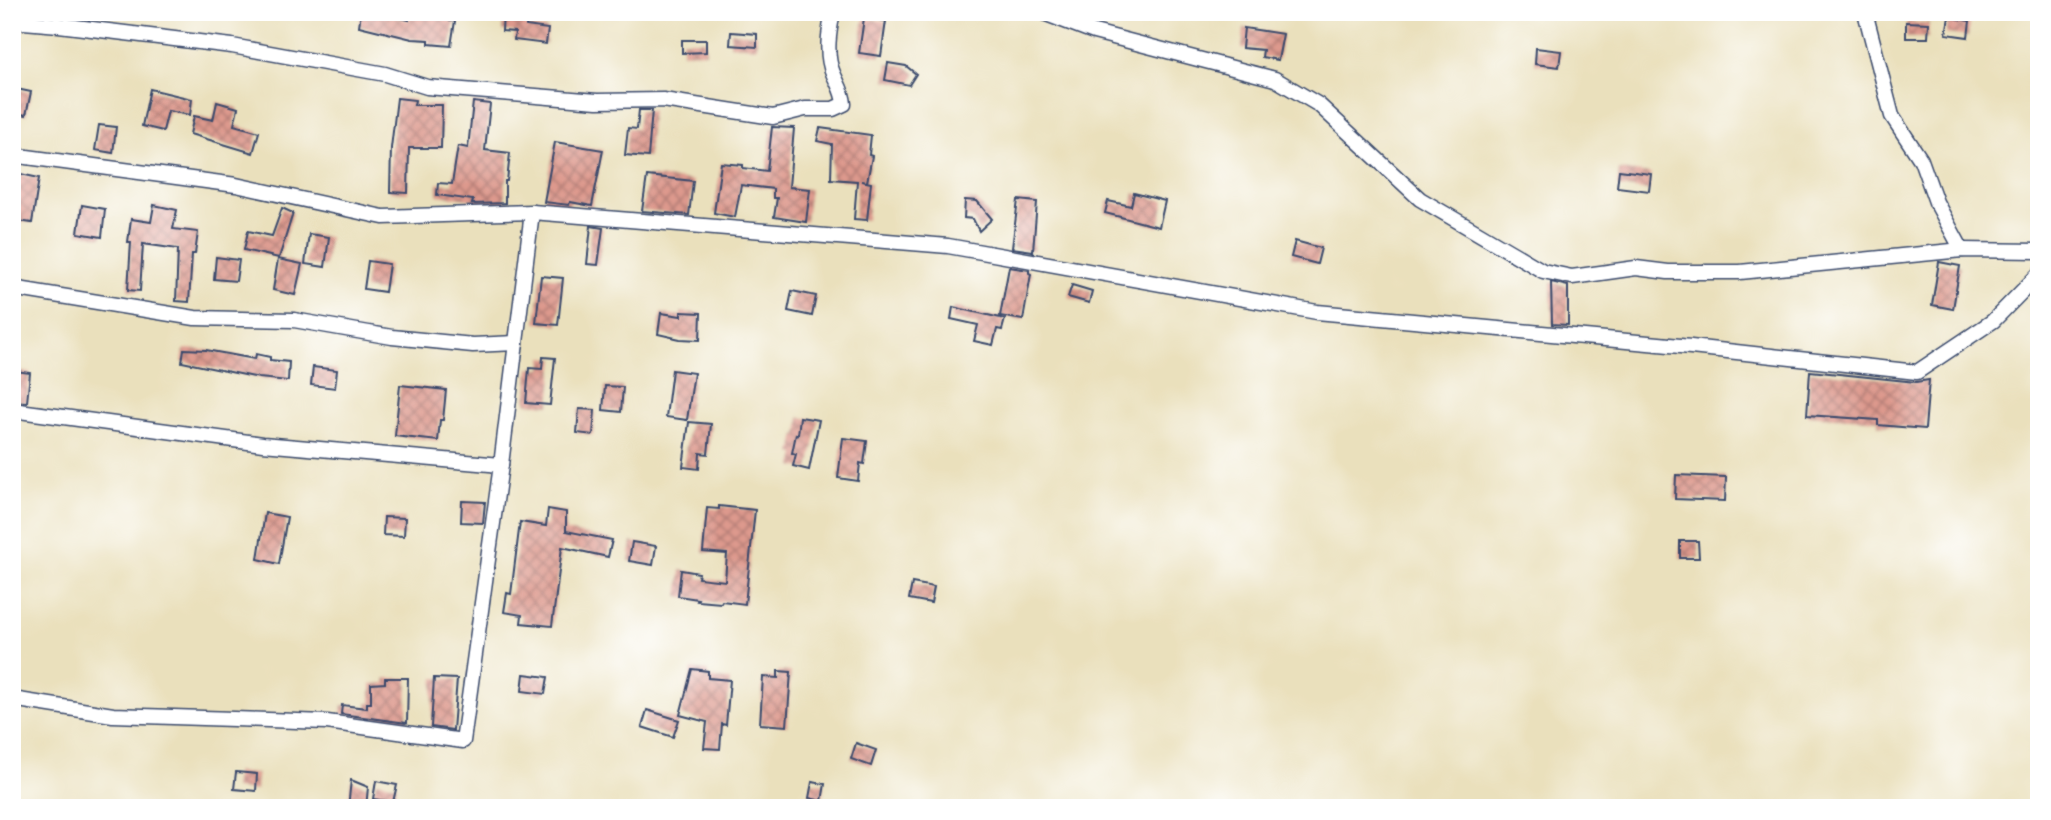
<svg xmlns="http://www.w3.org/2000/svg" width="2051" height="820" viewBox="0 0 2051 820" font-family="'EB Garamond',serif">
<style>
.building{fill:url(#building-cross-hatch)}
.lines{fill:none;stroke-linecap:round;stroke-linejoin:round}
.street-casing{stroke:#3a4a6c;stroke-width:17}
.street{stroke:#fff;stroke-width:14}
</style>
<defs>
<pattern id="building-cross-hatch" width="8" height="8" patternUnits="userSpaceOnUse" patternTransform="scale(1.75)"><rect width="8" height="8" fill="#dd998d"/><path d="M0 0l8 8M0 8l8-8" fill="none" stroke="#b27d76"/></pattern>
</defs>
<rect width="100%" height="100%" fill="#fff"/>
<filter id="ink" filterUnits="userSpaceOnUse"><feTurbulence type="fractalNoise" baseFrequency=".0143" numOctaves="2"/><feDisplacementMap in="SourceGraphic" scale="14" xChannelSelector="R" yChannelSelector="G"/><feConvolveMatrix kernelMatrix="1 2 1 2 8 2 1 2 1" color-interpolation-filters="sRGB"/></filter>
<filter id="wash" filterUnits="userSpaceOnUse"><feTurbulence type="fractalNoise" baseFrequency=".00686" numOctaves="4" result="noise"/><feDisplacementMap in="SourceGraphic" scale="28" xChannelSelector="R" yChannelSelector="G"/><feGaussianBlur stdDeviation="1.57" result="paint"/><feColorMatrix in="noise" values="0 0 0 0 0 0 0 0 0 0 0 0 0 0 0 0 0 1.4 0 .05"/><feComposite in="paint" operator="in"/></filter>
<g filter="url(#wash)">
<rect width="100%" height="100%" fill="#eae0bc"/>
<g id="blocks">
<g class="building">
<path d="M361 12H377L409 20 410 12H450V21H455L451 46 429 44V40L412 39 359 26Z"/>
<path d="M503 12H527L526 26 548 29 546 44 514 40 515 32 502 31Z"/>
<path d="M1949 17 1970 21 1968 37 1946 34Z"/>
<path d="M864 18 886 21 881 56 859 53Z"/>
<path d="M1906 22 1929 23 1928 38H1906Z"/>
<path d="M1244 28 1283 34 1278 60 1262 57 1263 50 1242 48Z"/>
<path d="M731 32 757 34V47L730 45Z"/>
<path d="M682 40H706V52L682 53Z"/>
<path d="M1536 48 1561 51 1559 67 1535 64Z"/>
<path d="M888 63 906 66 916 74 909 85 885 80Z"/>
<path d="M12 88 31 92 26 115 12 112Z"/>
<path d="M150 89 192 99 190 115 168 111 163 131 142 126Z"/>
<path d="M397 98 415 100 414 105H442L441 148H409L408 193 390 192 391 148Z"/>
<path d="M217 102 238 108 234 125 259 132 253 153 190 134 194 116 213 120Z"/>
<path d="M473 102 490 104 485 150 510 153 507 181H505V203L472 204 473 200 437 195 438 183 452 184 458 146 468 148Z"/>
<path d="M639 110H652L648 157 625 155 628 128 637 129Z"/>
<path d="M99 125 116 127 113 153 95 150Z"/>
<path d="M772 127 794 128 789 187 810 189 806 222 774 217 777 198H773V189L741 185 735 217 714 213 721 163 743 165V168L767 171Z"/>
<path d="M820 128 871 135 869 155 872 156 867 182 861 181 871 183 867 220 854 219 857 181 831 179 832 144 817 141Z"/>
<path d="M555 142 603 150 592 206 570 202 569 205 544 202Z"/>
<path d="M1619 170 1651 174 1649 191 1617 187Z"/>
<path d="M16 173 39 178 32 223 12 220V174Z"/>
<path d="M647 176 693 181 689 215 642 211Z"/>
<path d="M1134 193 1165 201 1159 227 1105 213 1108 201 1131 206Z"/>
<path d="M965 200 977 201 992 219 979 231 973 219 964 218Z"/>
<path d="M1018 200 1037 202 1033 251 1012 248Z"/>
<path d="M82 205 105 209 102 237 78 233Z"/>
<path d="M154 205 177 210 173 229 198 232 195 254H192L189 302 176 301 178 249 143 244 140 291 128 290 131 242H128L131 219 151 222Z"/>
<path d="M282 208 293 213 279 258 244 250 248 231 272 236Z"/>
<path d="M591 226 603 228 598 265 587 264Z"/>
<path d="M309 234 329 237 325 267 305 264Z"/>
<path d="M1295 241 1321 248 1317 264 1291 257Z"/>
<path d="M216 257 239 260 236 281 214 279Z"/>
<path d="M278 259 302 264 295 295 273 290Z"/>
<path d="M368 261 389 264 385 292 364 289Z"/>
<path d="M1939 262 1960 266 1953 309 1932 305Z"/>
<path d="M1009 267 1029 270V273L1031 274 1023 320 1000 316Z"/>
<path d="M541 276 563 278 558 325 536 323Z"/>
<path d="M1551 282 1568 286V325L1552 324Z"/>
<path d="M1072 285 1092 291 1089 303 1068 297Z"/>
<path d="M792 291 816 296 812 316 788 311Z"/>
<path d="M953 307 1005 319 1002 330 997 329 993 345 974 341 978 325 951 319Z"/>
<path d="M681 312 701 313 700 340 680 339 658 334 661 313 681 316Z"/>
<path d="M184 349 206 350 255 359 256 354 270 357V360L289 362 288 381 259 378 182 362Z"/>
<path d="M543 357 555 358 550 405 526 403 529 368 542 369Z"/>
<path d="M313 367 337 370 335 388 311 385Z"/>
<path d="M672 370 694 373 687 420 666 417Z"/>
<path d="M16 371 30 373 27 402 12 401V385H14Z"/>
<path d="M1810 371 1916 382 1929 380 1925 429 1878 425V420L1807 415Z"/>
<path d="M400 385 446 390 443 420H440L438 441 395 436Z"/>
<path d="M605 386 623 387 621 412 603 410Z"/>
<path d="M579 409 595 410 593 435 577 433Z"/>
<path d="M800 417 819 420 809 470 793 466 796 454 792 453 796 434 798 435Z"/>
<path d="M689 422 711 424 708 454 700 453 699 469 683 467Z"/>
<path d="M843 438 867 441 864 464 860 463 858 481 838 478Z"/>
<path d="M1676 475 1726 477 1725 501 1675 499Z"/>
<path d="M462 501 485 502 483 523 461 522Z"/>
<path d="M719 506 755 510 745 604 722 601 721 603 697 601 698 599 678 596 681 570 699 573 698 578 725 581 727 554 703 552 707 508 719 509Z"/>
<path d="M548 509 566 512V531L612 540 608 557 562 547 552 626 521 623 522 615 504 612 507 593 511 594 520 522 546 526Z"/>
<path d="M265 513 287 517 279 564 258 559Z"/>
<path d="M384 517 405 518 404 536 383 535Z"/>
<path d="M1680 541H1698L1699 558H1680Z"/>
<path d="M632 542 656 546 653 565 629 561Z"/>
<path d="M912 583 934 587 931 603 909 599Z"/>
<path d="M692 669 708 671V678L730 680 726 725 722 724 720 749 704 748 707 722 680 715Z"/>
<path d="M778 671 791 672 787 726 760 724 763 677 778 678Z"/>
<path d="M524 674 548 677 545 694 522 691Z"/>
<path d="M385 678H408L407 723 341 714 342 705 367 708V703H371V684L385 683Z"/>
<path d="M434 678 457 679 453 730 431 727Z"/>
<path d="M647 710 679 720 673 737 642 727Z"/>
<path d="M856 743 876 750 871 766 851 759Z"/>
<path d="M236 772 257 774 256 791 234 789Z"/>
<path d="M351 780 368 787 366 808H348Z"/>
<path d="M376 781 397 785 393 802 373 799Z"/>
<path d="M812 782 825 784 822 801 809 798Z"/>
</g>
</g>
</g>
<g filter="url(#ink)">
<use href="#blocks" fill-opacity="0" stroke="#3a4a6c" stroke-width="2"/>
<g class="lines">
<defs>
<g id="street">
<path d="M1041 12 1094 32 1275 79 1319 105 1420 199 1543 271 1572 277 1636 268 1668 272H1740L1962 250 2039 251"/>
<path d="M1865 12 1892 116 1921 160 1936 202 1962 250"/>
<path d="M12 21 59 25 232 46 385 74 427 87 597 101 663 100 773 117 805 109H833L844 104C843 91 838 85 833 73 825 55 829 31 833 12"/>
<path d="M12 155 236 185 383 217 532 212 948 246 1317 312 1691 347 1917 372 1993 321 2039 274"/>
<path d="M12 288 195 318 294 320 392 337 473 345 516 343"/>
<path d="M12 410 263 444 501 465 463 741 327 722 113 715 12 699"/>
<path d="M501 465 532 212"/>
</g>
</defs>
<use href="#street" class="street-casing"/>
<use href="#street" class="street"/>
</g>
</g>
<rect width="2051" height="820" fill="none" stroke="#fff" stroke-width="42"/>
</svg>
